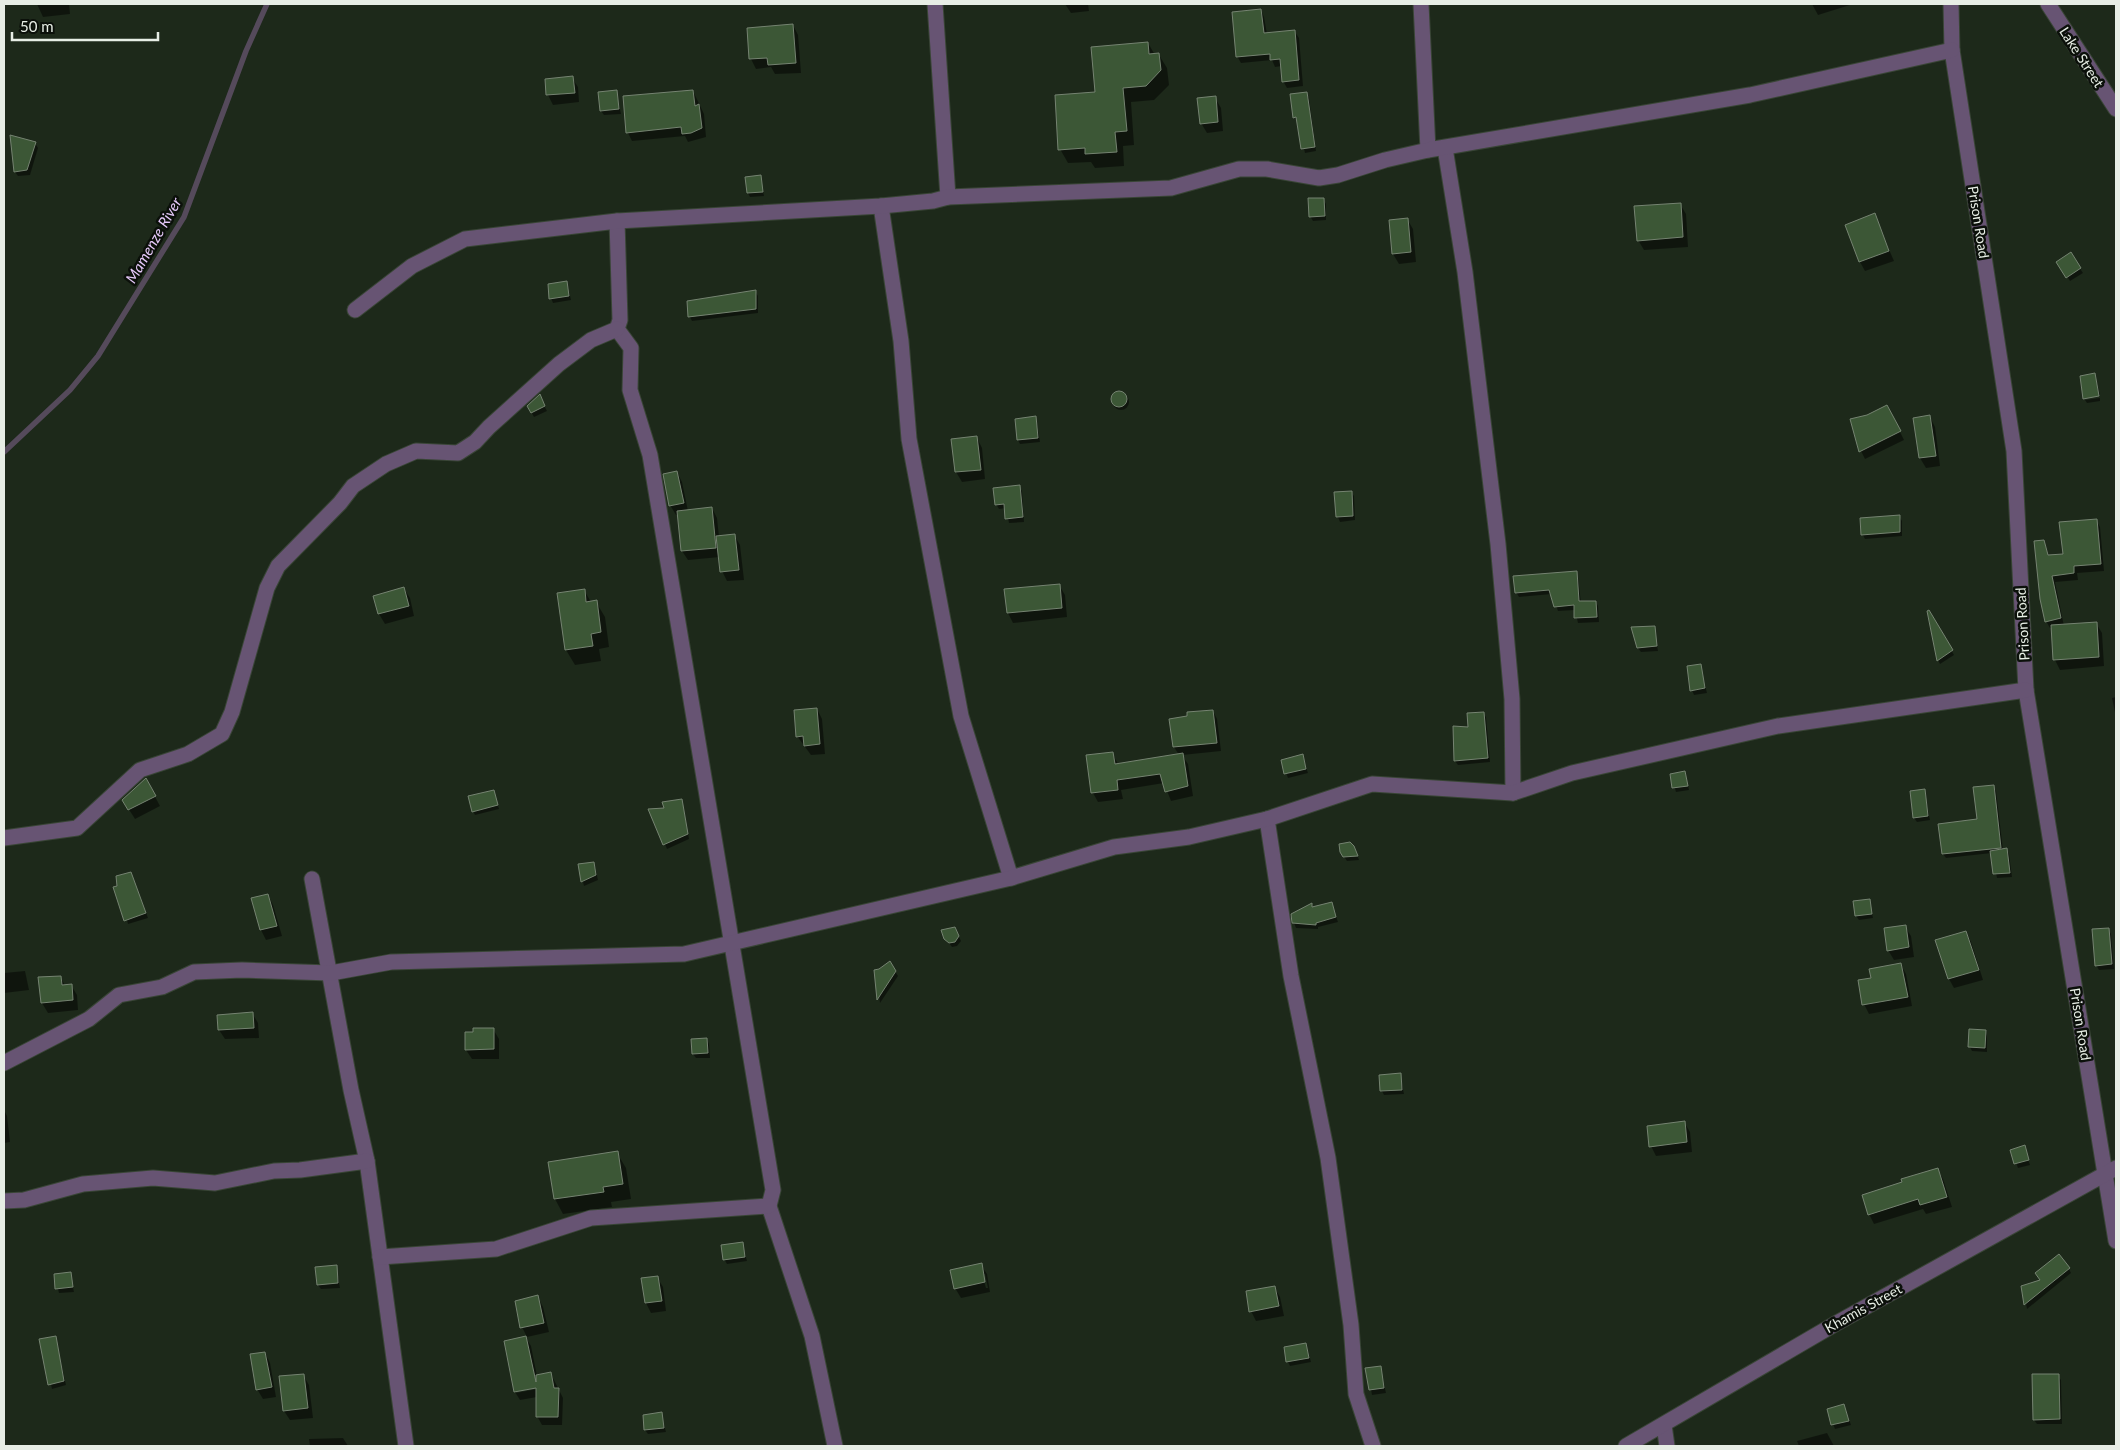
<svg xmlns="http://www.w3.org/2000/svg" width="2120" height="1450" viewBox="0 0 2120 1450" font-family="Lato,sans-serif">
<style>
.shadow{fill:#0007;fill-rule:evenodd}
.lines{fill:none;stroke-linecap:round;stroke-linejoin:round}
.stream{stroke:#554a5b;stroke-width:5.5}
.building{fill:#3c5736;stroke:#758371}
.minor-casing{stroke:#394536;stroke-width:17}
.minor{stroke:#675473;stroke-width:15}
.labels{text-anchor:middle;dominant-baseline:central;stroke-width:5;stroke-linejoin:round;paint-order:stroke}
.street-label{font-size:14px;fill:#e7eee5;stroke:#0b100a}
.water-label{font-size:15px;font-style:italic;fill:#e7cafb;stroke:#0b100a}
</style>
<rect width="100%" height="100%" fill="#1d291a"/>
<g class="shadow">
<path d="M37 4H69L70 14 43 17Z"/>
<path d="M1065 4H1088L1089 11 1071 13Z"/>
<path d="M1490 4H1516L1491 5Z"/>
<path d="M1812 4H1850V5L1818 15Z"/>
<path d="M1261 10 1264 17 1267 34 1295 32 1299 38 1303 86 1287 88 1283 81 1282 66 1275 67 1272 60 1241 63 1237 56Z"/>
<path d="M793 25 798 35 801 73 775 74 771 67 756 69 751 59Z"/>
<path d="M1148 43 1155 55H1159L1167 68 1169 85 1154 100 1131 102 1134 145 1123 146 1124 166 1095 168 1091 162 1068 163 1060 149 1096 93Z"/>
<path d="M572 78 578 87 579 102 553 105 548 95 546 80Z"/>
<path d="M616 91 621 114 604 115 601 111Z"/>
<path d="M693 91 704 114 706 137 688 142 685 136 632 141 628 133 624 98Z"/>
<path d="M1306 94 1309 98 1316 151 1305 153 1298 121 1294 117Z"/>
<path d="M1215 98 1221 108 1223 131 1207 133 1201 123Z"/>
<path d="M11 136 35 143 38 148 30 175 18 176 15 172Z"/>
<path d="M760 176 764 196 750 197 748 193Z"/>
<path d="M1323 199 1326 204V220L1313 221 1310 216Z"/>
<path d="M1680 204 1686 214 1688 247 1644 250 1638 240Z"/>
<path d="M1874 215 1894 261 1865 271 1860 262Z"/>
<path d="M1407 219 1413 229 1416 262 1399 264 1393 254Z"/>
<path d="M2070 254 2083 273 2070 281 2058 262Z"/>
<path d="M567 283 571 300 553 303 551 298Z"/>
<path d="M755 291 758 296V313L692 321 690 317Z"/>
<path d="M2095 375 2100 395 2084 397Z"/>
<circle cx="1121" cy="402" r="8"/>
<path d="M539 396 547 411 534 417 528 406Z"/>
<path d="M2100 398V401L2087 403 2085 400Z"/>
<path d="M1891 414 1904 440 1865 459 1861 451Z"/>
<path d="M1930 417 1935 427 1940 466 1926 468 1920 458 1914 419Z"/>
<path d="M1036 418 1040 442 1020 444 1018 440Z"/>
<path d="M977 438 982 448 985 479 962 482 956 472Z"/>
<path d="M677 472 682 482 688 511 712 508 717 518 719 537 734 535 740 545 744 580 727 581 722 571 720 557 688 560 682 551 679 514 676 515 670 505Z"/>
<path d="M1019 487 1022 491 1024 522 1009 523 1006 508 999 509 996 504Z"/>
<path d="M1351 492 1354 496 1355 520 1340 522 1338 517 1335 493Z"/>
<path d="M1899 516 1902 521V536L1865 539 1863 535Z"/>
<path d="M2096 520 2100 527 2104 571 2077 573 2078 580 2055 582 2064 626 2096 623 2102 633 2104 666 2060 670 2055 660 2052 628H2050L2046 621 2044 541 2049 556 2064 555Z"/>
<path d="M1576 572 1578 577 1581 603 1596 602 1598 606 1599 622 1578 623 1575 610 1558 611 1552 594 1519 597 1516 592Z"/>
<path d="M1059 585 1065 595 1067 617 1013 623 1008 613Z"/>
<path d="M404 589 410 598 414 616 385 624 379 614 375 597Z"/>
<path d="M584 590 591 602H596L605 617 609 647 599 649 601 661 575 665 566 650Z"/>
<path d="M1928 611 1954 655 1940 664 1938 660Z"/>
<path d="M1654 628 1658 651 1641 652 1638 648Z"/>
<path d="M1700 665 1707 693 1694 695 1692 690Z"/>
<path d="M2116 697V717L2112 698Z"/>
<path d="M817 709 822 719 825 754 811 755 797 736Z"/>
<path d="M1213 711 1217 719 1221 751 1182 755 1188 764 1193 796 1171 801 1164 783 1121 790 1123 799 1098 802 1093 793 1088 756 1112 753 1118 764 1179 755 1174 747Z"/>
<path d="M1483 713 1486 717 1490 762 1458 765 1455 761 1469 728Z"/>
<path d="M1302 756 1308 773 1288 778 1282 761Z"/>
<path d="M1685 772 1689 790 1676 792 1671 775Z"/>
<path d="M146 780 160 806 135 819 123 800Z"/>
<path d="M1993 786 1996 791 2003 850H2007L2009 854 2012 877 1997 878 1992 853 1946 858 1943 854 1978 821Z"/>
<path d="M1924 790 1930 820 1917 822 1914 818Z"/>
<path d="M493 791 499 809 475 815 473 811Z"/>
<path d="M682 800 689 839 667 849 650 810 666 809Z"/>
<path d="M1341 852H1356L1359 860 1347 861Z"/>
<path d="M594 863 598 880 584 886 579 865Z"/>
<path d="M131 873 148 918 128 924 119 887Z"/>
<path d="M268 895 273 905 282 936 266 940 261 930 253 899Z"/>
<path d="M1869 900 1873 918 1859 920 1856 916Z"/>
<path d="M1331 903 1338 922 1318 927V929L1296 928 1294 923 1312 905 1314 908Z"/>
<path d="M1905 927 1911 936 1914 957 1894 960 1888 950Z"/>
<path d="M2108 929 2111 934 2114 969 2099 970 2096 965Z"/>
<path d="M1966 932 1971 942 1983 980 1954 988 1949 979Z"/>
<path d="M957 933 961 941 957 946 952 947 945 938Z"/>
<path d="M889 962 898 976 880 1003 876 971Z"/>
<path d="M1901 965 1906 974 1912 1006 1869 1014 1864 1004 1873 979Z"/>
<path d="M25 971 29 990 4 993V973Z"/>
<path d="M60 977 65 985H71L77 995 78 1010 48 1013 42 1003Z"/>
<path d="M252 1013 258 1023 259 1038 225 1039 219 1030Z"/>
<path d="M493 1029 499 1039V1059H472L466 1050Z"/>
<path d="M1985 1031 1987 1036V1052L1972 1051 1970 1047Z"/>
<path d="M707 1039 709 1044 710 1058H696L693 1054Z"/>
<path d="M1400 1075 1404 1094 1384 1095 1382 1091Z"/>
<path d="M4 1110 7 1116 10 1142 4 1143Z"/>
<path d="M1684 1122 1690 1132 1692 1152 1656 1156 1651 1146Z"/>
<path d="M2024 1147 2030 1165 2018 1168 2012 1151Z"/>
<path d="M617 1153 626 1168 631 1199 611 1202 612 1207 563 1214 555 1199Z"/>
<path d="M1938 1170 1943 1179 1952 1207 1926 1214 1923 1209 1874 1224 1869 1214Z"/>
<path d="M742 1243 747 1261 727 1264 724 1259Z"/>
<path d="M981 1265 987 1274 990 1292 961 1298 955 1288ZM982 1274H985L988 1288H986Z"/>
<path d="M336 1266 340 1288 321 1289 318 1285Z"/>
<path d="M2069 1269 2071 1273 2027 1309 2023 1287 2042 1281Z"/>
<path d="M70 1274 74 1292 59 1293 55 1276Z"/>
<path d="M657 1277 663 1287 666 1311 651 1313 646 1303 642 1279Z"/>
<path d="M1274 1287 1280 1297 1284 1316 1256 1321 1251 1311Z"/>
<path d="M538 1297 543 1307 549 1332 527 1337 522 1327Z"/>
<path d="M55 1337 66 1385 52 1389 41 1340Z"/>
<path d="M526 1338 531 1346 537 1376 551 1374 563 1398 562 1425H542L537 1416V1397L520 1400 515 1392 505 1342ZM542 1386V1388L516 1393V1391Z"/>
<path d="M1306 1344 1311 1362 1290 1366 1288 1362Z"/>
<path d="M265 1353 270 1363 276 1397 263 1399 257 1389Z"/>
<path d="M1380 1367 1386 1393 1372 1395 1367 1369Z"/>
<path d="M303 1375 309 1385 313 1418 290 1420 284 1411Z"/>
<path d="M2058 1376 2061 1380 2062 1424H2037L2034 1420Z"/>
<path d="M1844 1405 1851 1425 1835 1429 1828 1410Z"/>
<path d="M661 1414 666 1432 648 1434 645 1430Z"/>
<path d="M1827 1433 1834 1446H1799L1797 1441Z"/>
<path d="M343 1438 348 1446H310L309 1439Z"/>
</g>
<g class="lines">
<path class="stream" d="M4 452 70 390 98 356 184 217 246 51 267 4"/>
</g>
<g class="building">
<path d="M1261 9 1264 33 1295 30 1299 80 1282 82 1280 59 1270 60V54L1236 57 1232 12Z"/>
<path d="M793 24 796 63 768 65 767 58 749 59 747 28Z"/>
<path d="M1148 42 1149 54 1159 53 1161 70 1146 86 1123 88 1127 131 1115 132 1117 152 1085 154V148L1058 150 1055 95 1095 92 1091 47Z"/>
<path d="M573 76 575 93 546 95 545 79Z"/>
<path d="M617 90 619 109 600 111 598 92Z"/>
<path d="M693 90 695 106 699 104 702 128 691 133 682 134 681 127 626 133 623 96Z"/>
<path d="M1307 92 1315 147 1301 149 1296 117 1293 118 1290 94Z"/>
<path d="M1216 96 1218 122 1200 124 1197 98Z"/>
<path d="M10 135 36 142 27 170 14 172Z"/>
<path d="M761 175 763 192 747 193 745 177Z"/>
<path d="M1308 198H1324L1325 216 1309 217Z"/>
<path d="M1681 203 1683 237 1637 241 1634 206Z"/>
<path d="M1875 213 1889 251 1859 262 1845 225Z"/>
<path d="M1408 218 1411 252 1392 254 1389 220Z"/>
<path d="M2071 252 2081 268 2066 278 2056 262Z"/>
<path d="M567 281 569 296 549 299 548 284Z"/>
<path d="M756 290V309L688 317 687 301Z"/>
<path d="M2095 373 2099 396 2083 399 2080 376Z"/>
<circle cx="1119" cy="399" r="8"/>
<path d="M540 394 545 406 531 413 527 406Z"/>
<path d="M1887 405 1901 431 1859 452 1850 419 1867 415Z"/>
<path d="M1930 415 1936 456 1919 458 1913 418Z"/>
<path d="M1036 416 1038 438 1017 440 1015 419Z"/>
<path d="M977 436 981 470 955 472 951 439Z"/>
<path d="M677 471 684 503 669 506 663 474Z"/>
<path d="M1020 485 1023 517 1005 519 1004 504 995 505 993 488Z"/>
<path d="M1352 491 1353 516 1336 517 1334 492Z"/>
<path d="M712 507 716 548 681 551 677 511Z"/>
<path d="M1900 515V532L1861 535 1860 518Z"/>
<path d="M2097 519 2101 564 2074 566V573L2052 576 2061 618 2045 622 2040 599 2034 541 2044 540 2048 555 2063 554 2059 522Z"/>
<path d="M735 534 739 570 720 572 716 536Z"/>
<path d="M1577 571 1579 601H1596L1597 617 1574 618V605L1554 607 1549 590 1515 593 1513 576Z"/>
<path d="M1060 584 1062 608 1007 613 1004 589Z"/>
<path d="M404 587 409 606 378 614 373 596Z"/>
<path d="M585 589 586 602 597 600 601 632 591 634 593 646 565 650 557 593Z"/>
<path d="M1929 610 1953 650 1937 661 1927 611Z"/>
<path d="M2097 622 2099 657 2053 660 2051 625Z"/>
<path d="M1655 626 1657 646 1637 648 1631 627Z"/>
<path d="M1701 664 1705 688 1690 691 1687 666Z"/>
<path d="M817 708 820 744 804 746 803 736 796 737 794 710Z"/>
<path d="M1213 710 1217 743 1173 747 1169 719 1187 716V712Z"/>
<path d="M1484 712 1488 758 1454 761 1453 726 1468 727 1467 713Z"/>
<path d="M1113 752 1115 764 1183 753 1188 786 1165 792 1160 774 1117 780 1118 790 1091 793 1086 755Z"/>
<path d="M1303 754 1306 769 1284 774 1281 760Z"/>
<path d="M1685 771 1688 786 1672 788 1670 774Z"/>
<path d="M146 778 156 796 128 810 122 800Z"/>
<path d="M1994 785 2001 848 1942 854 1938 824 1977 819 1973 787Z"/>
<path d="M1925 789 1928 816 1913 818 1910 791Z"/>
<path d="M494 790 498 805 472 812 468 796Z"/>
<path d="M682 799 688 834 663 845 648 809 664 808 662 802Z"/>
<path d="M1350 842 1354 846 1358 856 1343 857 1340 852 1339 844Z"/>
<path d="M2007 848 2010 873 1993 874 1990 851Z"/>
<path d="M594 862 596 875 581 882 578 864Z"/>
<path d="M131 872 146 913 124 921 113 887 117 886 116 876Z"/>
<path d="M268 894 277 926 260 930 251 898Z"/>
<path d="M1870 899 1872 914 1855 916 1853 901Z"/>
<path d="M1332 902 1336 917 1316 923V925L1292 923 1291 914 1312 903V907Z"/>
<path d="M1906 925 1909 947 1887 951 1884 928Z"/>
<path d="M955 927 959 936 955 942 949 943 944 939 941 930Z"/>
<path d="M2109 928 2112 964 2095 966 2092 929Z"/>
<path d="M1966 931 1979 970 1948 979 1935 940Z"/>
<path d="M890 961 896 971 877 1000 874 970 879 969Z"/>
<path d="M1901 963 1908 997 1862 1005 1858 980 1871 978 1869 969Z"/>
<path d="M61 976 62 985 72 984 73 1000 41 1003 38 977Z"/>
<path d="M253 1012 254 1028 218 1030 217 1015Z"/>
<path d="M473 1028H494V1049L465 1050V1032H473Z"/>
<path d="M1969 1029 1986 1030 1985 1048 1968 1047Z"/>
<path d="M707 1038 708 1053 692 1054 691 1039Z"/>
<path d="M1401 1073 1402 1090 1380 1091 1379 1075Z"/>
<path d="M1685 1121 1687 1142 1649 1147 1647 1126Z"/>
<path d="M2025 1145 2029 1160 2014 1164 2010 1150Z"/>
<path d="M618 1151 623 1184 603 1187 604 1192 554 1199 548 1162Z"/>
<path d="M1938 1168 1947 1197 1920 1205 1918 1199 1868 1215 1862 1195 1902 1182 1901 1179Z"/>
<path d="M743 1242 745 1257 723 1260 721 1245Z"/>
<path d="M2059 1254 2070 1268 2024 1305 2021 1286 2040 1280 2035 1273Z"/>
<path d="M982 1263 985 1282 954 1289 950 1270Z"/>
<path d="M337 1265 338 1283 317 1285 315 1267Z"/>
<path d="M71 1272 73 1287 55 1289 54 1274Z"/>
<path d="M658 1276 662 1301 645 1303 641 1278Z"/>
<path d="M1275 1286 1279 1306 1249 1312 1246 1291Z"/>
<path d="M538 1295 544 1323 520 1328 515 1301Z"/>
<path d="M56 1336 64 1381 48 1385 39 1339Z"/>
<path d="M526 1336 536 1382V1375L551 1372 554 1388H559L558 1417H536V1388L514 1392 504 1341Z"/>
<path d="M1306 1343 1309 1358 1286 1362 1284 1347Z"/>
<path d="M265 1352 272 1387 256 1390 250 1354Z"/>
<path d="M1381 1366 1384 1388 1369 1390 1365 1368Z"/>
<path d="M304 1374 308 1408 283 1411 279 1376Z"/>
<path d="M2032 1374H2059L2060 1419 2033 1420Z"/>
<path d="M1844 1404 1849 1421 1831 1425 1827 1409Z"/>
<path d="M662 1412 664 1428 644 1430 643 1415Z"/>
</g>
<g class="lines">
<defs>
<g id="minor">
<path d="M935 4 948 197"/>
<path d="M1421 4 1428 150"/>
<path d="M1951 4 1952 50 2014 451 2026 690 2116 1241"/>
<path d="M2048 4 2116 109"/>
<path d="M1445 148 1465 272 1498 544 1512 699 1513 793"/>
<path d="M881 206 901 341 909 439 961 716 1011 878"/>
<path d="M617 221 620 320 617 329 631 348 630 390 650 455 773 1190 769 1206 812 1336 835 1446"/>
<path d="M355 310 412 266 465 239 617 221 881 206 933 201 948 197 1171 188 1239 169H1267L1319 178 1338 175 1385 160 1428 150 1750 95 1952 50"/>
<path d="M1267 819 1291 976 1328 1158 1351 1325 1356 1394 1373 1446"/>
<path d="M4 838 77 828 140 770 188 754 222 734 232 712 267 588 278 566 340 503 353 486 386 464 416 451 458 453 475 442 489 427 559 364 591 340 617 329"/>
<path d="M312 879 351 1090 367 1161 406 1446"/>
<path d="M4 1063 89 1019 119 995 162 987 194 972 242 970 331 973 391 962 684 954 1011 878 1114 847 1189 837 1267 819 1372 784 1513 793 1572 773 1778 726 2026 690"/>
<path d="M4 1201 24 1200 83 1184 153 1178 215 1183 274 1171 300 1170 367 1161"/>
<path d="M380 1257 496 1249 591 1218 769 1206"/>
<path d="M1664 1425 1667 1446"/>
<path d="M1626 1446 1835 1324 2116 1168"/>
</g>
</defs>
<use href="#minor" class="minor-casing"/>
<use href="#minor" class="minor"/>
</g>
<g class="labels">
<g class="street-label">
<text transform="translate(2082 57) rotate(57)">Lake Street</text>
<text transform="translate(1979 222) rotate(81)">Prison Road</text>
<text transform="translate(2022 624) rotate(-93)">Prison Road</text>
<text transform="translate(2081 1024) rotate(81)">Prison Road</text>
<text transform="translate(1863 1308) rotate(-29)">Khamis Street</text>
</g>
<g class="water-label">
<text transform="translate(153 240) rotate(-60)">Mamenze River</text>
</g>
</g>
<rect width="2120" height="1450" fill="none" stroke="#e7eee5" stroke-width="10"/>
<path d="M12 32v8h146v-8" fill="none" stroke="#e7eee5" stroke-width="2.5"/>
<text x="20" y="32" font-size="15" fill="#e7eee5" stroke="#0b100a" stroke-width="4" paint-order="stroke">50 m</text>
</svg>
